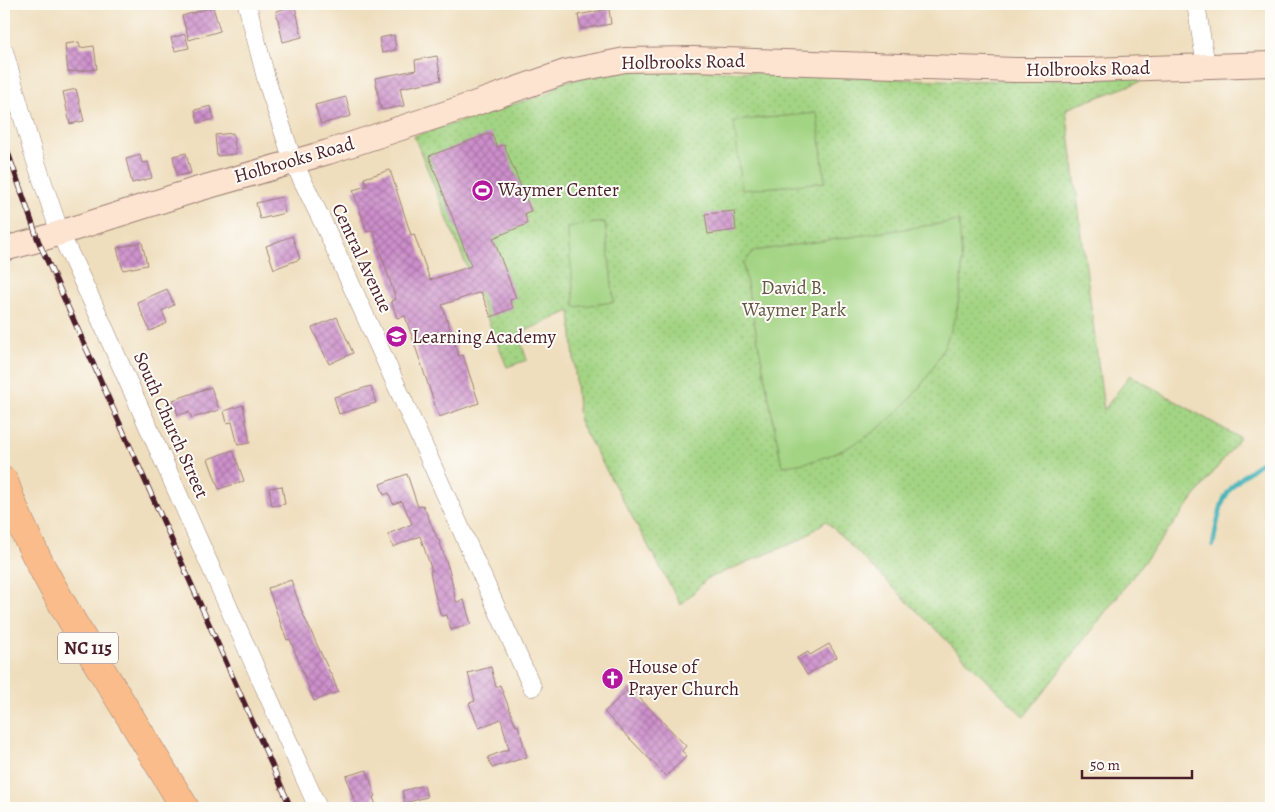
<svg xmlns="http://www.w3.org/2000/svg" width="1275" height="812" viewBox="0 0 1275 812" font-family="Alegreya,serif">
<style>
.green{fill:url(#green-dots);stroke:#767a57}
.pitch{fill:#a3d483;stroke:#767a57}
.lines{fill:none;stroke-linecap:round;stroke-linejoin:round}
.stream{stroke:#43b3ba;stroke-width:4.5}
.building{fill:url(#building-cross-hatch)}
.street-casing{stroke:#9c7e74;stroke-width:19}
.secondary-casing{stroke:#9c7e74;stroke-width:26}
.primary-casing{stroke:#9c7e74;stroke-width:29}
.street{stroke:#fff;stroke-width:18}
.secondary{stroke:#fde4d0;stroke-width:24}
.primary{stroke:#f9bc8a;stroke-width:28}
.rail-casing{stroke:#4a1f2b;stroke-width:5.5}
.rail{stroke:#fdfcf7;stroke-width:4;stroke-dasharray:11;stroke-linecap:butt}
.labels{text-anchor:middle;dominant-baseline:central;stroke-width:4;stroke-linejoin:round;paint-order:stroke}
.shield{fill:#fdfcf7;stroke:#806168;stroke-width:1}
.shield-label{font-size:18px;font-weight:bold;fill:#4a1f2b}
.street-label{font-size:19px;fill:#4a1f2b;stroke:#fdfcf7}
.poi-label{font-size:19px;fill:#4a1f2b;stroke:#fdfcf7;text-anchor:start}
.park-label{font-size:19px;fill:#655545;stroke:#fdfcf7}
</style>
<defs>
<pattern id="green-dots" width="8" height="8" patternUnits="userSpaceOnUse" patternTransform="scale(1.25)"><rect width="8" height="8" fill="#a3d483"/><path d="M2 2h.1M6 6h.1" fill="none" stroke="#8eb671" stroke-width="1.8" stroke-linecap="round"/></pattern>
<pattern id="building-cross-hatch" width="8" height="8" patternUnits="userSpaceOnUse" patternTransform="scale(1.25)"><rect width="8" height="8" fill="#cc8fcb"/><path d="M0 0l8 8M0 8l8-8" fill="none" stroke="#a874a5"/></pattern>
</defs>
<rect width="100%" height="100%" fill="#fdfcf7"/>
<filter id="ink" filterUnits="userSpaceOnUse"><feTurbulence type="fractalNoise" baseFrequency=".02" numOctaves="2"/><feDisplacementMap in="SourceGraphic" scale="10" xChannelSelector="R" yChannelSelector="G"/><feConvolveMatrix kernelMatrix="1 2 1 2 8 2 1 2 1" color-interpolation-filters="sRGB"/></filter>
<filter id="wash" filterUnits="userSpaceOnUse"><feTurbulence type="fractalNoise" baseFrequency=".0096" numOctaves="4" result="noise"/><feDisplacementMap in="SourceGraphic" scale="20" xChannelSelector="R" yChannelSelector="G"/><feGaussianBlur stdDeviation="1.12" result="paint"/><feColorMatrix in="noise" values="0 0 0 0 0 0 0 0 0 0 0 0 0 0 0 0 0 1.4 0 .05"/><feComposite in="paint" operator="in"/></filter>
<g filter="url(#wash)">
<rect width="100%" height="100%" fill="#efdebd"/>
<path class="green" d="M632 69C735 69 837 78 940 80 1011 82 1082 79 1153 77L1066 109 1104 410 1130 375 1240 438 1024 717 826 521 800 540 707 579 681 605 579 421 570 311 518 334 527 360 507 367 414 136 549 93 563 82Z"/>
<g class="pitch">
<path d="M817 113 825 182 742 190 734 121Z"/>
<path d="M959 221C960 241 963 262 961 282 955 364 891 440 812 461 802 464 792 465 782 466L743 264 754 251Z"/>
<path d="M605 222 614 302 575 307 567 227Z"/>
</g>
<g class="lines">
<path class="stream" d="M1213 545C1216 530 1218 513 1224 499 1233 481 1255 467 1271 456"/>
</g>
<g id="blocks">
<g class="building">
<path d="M295 6 302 37 283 42 276 11Z"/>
<path d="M213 7 220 31 189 40 182 16Z"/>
<path d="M609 9 611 24 581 29 578 15Z"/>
<path d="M185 34 189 48 175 51 171 38Z"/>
<path d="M394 35 396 50 382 53 379 38Z"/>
<path d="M79 42 80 48 94 46 97 69 68 72 65 44Z"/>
<path d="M437 56 441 80 400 88 404 106 381 110 375 78 416 70 415 60Z"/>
<path d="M76 89 84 121 70 124 63 92Z"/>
<path d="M346 97 351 116 321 124 315 105Z"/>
<path d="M211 106 214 119 198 123 195 110Z"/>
<path d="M233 133 236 154 217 156 215 135Z"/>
<path d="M491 133 497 147 504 145 531 211 525 213 527 224 493 238 516 298 510 300 513 308 491 317 481 292 442 305 459 356 463 355 479 403 439 417 405 316 397 318 391 301 396 299 373 230 367 232 353 190 367 186 364 178 390 170 411 235 414 234 430 280 471 266 429 156Z"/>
<path d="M186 153 191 173 177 176 173 156Z"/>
<path d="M140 155 142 163 148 162 152 178 132 183 126 159Z"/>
<path d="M281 197 285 213 260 219 256 203Z"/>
<path d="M734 211 736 230 708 234 705 214Z"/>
<path d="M292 236 300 259 274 269 266 246Z"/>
<path d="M142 242 147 265 123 270 117 248Z"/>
<path d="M167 289 174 305 162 311 167 323 150 331 137 302Z"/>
<path d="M337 317 353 353 329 364 312 328Z"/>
<path d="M371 386 376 403 339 414 334 397Z"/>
<path d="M211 387 219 410 192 418 189 412 178 415 173 400Z"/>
<path d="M243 405 250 443 238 445 232 422 227 423 224 411Z"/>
<path d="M233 450 244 481 219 489 208 459Z"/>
<path d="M407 474 418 507 423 505 438 540H439L450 573 456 602 464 600 471 624 451 630 447 615 441 616 434 592 430 571H432L420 536 393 547 388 534 412 524 402 501 393 504 389 493 384 495 380 484Z"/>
<path d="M282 486 285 504 272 506 269 488Z"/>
<path d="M291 580 302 612 330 673H331L338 692 314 701 290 639 287 640 280 622 268 588Z"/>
<path d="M829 644 837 657 807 675 797 658 808 652 810 655Z"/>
<path d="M491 667 496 687 500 685 516 726 518 725 527 757 492 768 488 757 509 749 501 719 479 728 469 703 475 701 468 673Z"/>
<path d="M630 688 686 746 682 751 687 756 666 776 604 712Z"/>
<path d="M367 770 375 796 373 797 377 808H357L346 776Z"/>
<path d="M424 785 427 797 405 803 402 791Z"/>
</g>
</g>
</g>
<g filter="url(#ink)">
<use href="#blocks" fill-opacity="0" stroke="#9c7e74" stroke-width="1"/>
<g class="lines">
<defs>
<g id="street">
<path d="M247 4 267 82 293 161 327 231 532 687"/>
<path d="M1196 4 1206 66"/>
<path d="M4 51 32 150 60 233 98 314 318 808"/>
</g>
<path id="secondary" d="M4 249 38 240 195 190 328 152 465 107 565 72 625 60 694 59 1015 70H1089L1271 64"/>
<path id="primary" d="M4 481C26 545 61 603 96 661 126 710 156 759 185 808"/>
</defs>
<use href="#street" class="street-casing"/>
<use href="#secondary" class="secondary-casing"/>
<use href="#primary" class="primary-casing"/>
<use href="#street" class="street"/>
<use href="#secondary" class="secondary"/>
<use href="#primary" class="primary"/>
<defs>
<path id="rail" d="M4 141 38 240 291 808"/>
</defs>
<use href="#rail" class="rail-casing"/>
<use href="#rail" class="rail"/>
</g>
</g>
<defs>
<symbol id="stadium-disc" viewBox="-11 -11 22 22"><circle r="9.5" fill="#b5179e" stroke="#fdfcf7"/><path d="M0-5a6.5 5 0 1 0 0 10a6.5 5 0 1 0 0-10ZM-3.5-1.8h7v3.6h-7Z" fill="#fff"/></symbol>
<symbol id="school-disc" viewBox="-11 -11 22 22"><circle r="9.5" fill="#b5179e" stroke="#fdfcf7"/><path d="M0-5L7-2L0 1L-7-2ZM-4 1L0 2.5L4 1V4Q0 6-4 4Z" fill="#fff"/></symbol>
<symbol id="church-disc" viewBox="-11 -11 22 22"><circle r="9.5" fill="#b5179e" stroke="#fdfcf7"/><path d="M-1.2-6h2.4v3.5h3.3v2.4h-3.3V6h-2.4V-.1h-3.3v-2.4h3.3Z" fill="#fff"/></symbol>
</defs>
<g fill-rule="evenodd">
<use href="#stadium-disc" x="470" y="178" width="25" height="25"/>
<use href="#school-disc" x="384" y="324" width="25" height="25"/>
<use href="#church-disc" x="600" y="666" width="25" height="25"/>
</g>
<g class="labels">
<rect class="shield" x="58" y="632.5" width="60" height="31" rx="4"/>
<g class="shield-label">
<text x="88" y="648">NC 115</text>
</g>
<g class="street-label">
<text transform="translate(683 62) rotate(-1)">Holbrooks Road</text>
<text transform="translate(1088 69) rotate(-1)">Holbrooks Road</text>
<text transform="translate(294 160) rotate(-16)">Holbrooks Road</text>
<text transform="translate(362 258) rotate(65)">Central Avenue</text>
<text transform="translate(171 425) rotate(66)">South Church Street</text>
</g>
<g class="poi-label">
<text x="498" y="190">Waymer Center</text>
<text x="412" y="337">Learning Academy</text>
<text x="628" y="667">House of<tspan x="628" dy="22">Prayer Church</tspan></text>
</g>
<g class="park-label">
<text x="794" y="288">David B.<tspan x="794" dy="22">Waymer Park</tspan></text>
</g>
</g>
<rect width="1275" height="812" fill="none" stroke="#fdfcf7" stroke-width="20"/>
<path d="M1082 770v8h110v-8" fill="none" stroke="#4a1f2b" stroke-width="2.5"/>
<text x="1090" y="770" font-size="15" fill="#4a1f2b" stroke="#fdfcf7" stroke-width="4" paint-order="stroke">50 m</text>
</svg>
